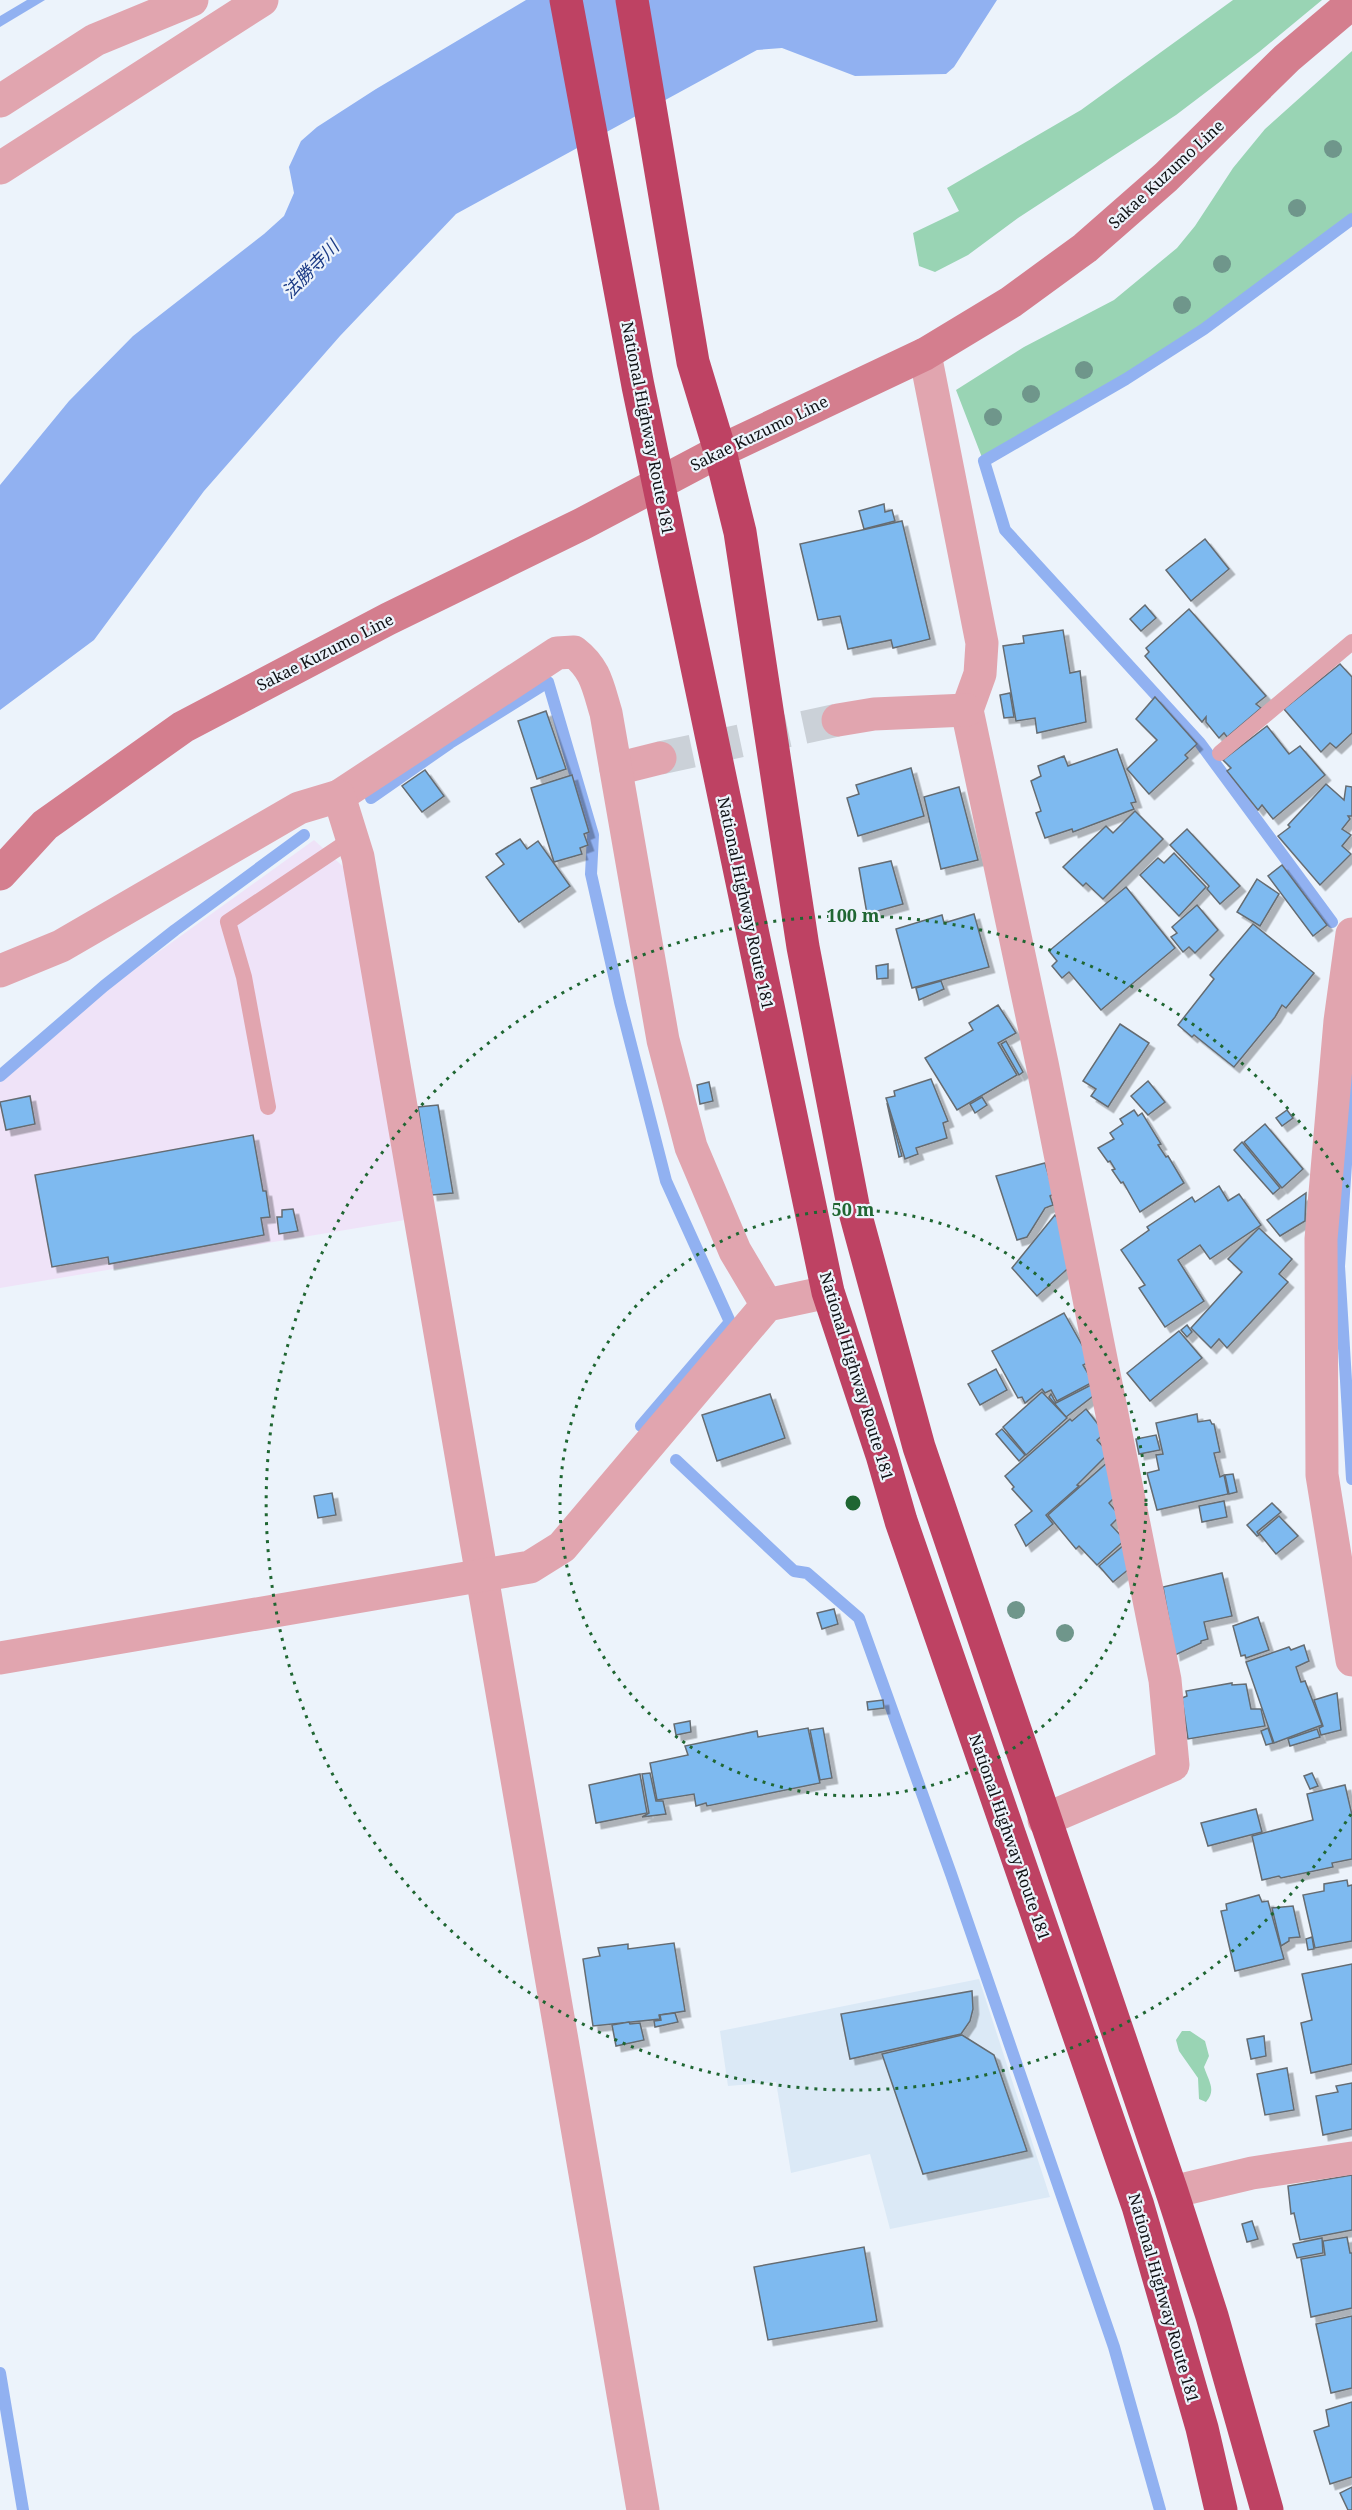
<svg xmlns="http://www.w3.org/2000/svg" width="1352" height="2510" viewBox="0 0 1352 2510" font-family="'Noto Serif','Noto Sans JP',serif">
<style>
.built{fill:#dbe9f6}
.education{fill:#efe3f8}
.green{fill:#99d4b4}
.water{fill:#91b1f1}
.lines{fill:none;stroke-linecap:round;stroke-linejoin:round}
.stream{stroke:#91b1f1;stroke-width:12}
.building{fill:#7ebaf0;stroke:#656c72;stroke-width:1.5;filter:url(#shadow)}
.street-tunnel{stroke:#cbd1d8;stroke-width:33;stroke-dasharray:33 16;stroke-linecap:butt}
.lane{stroke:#e1a5af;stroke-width:16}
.street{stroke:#e1a5af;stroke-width:33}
.secondary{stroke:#d47e8e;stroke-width:33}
.highway{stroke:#be4263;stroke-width:33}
.tree{fill:#6f968b}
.ring{fill:none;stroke:#1f6632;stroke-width:3;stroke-dasharray:3 6}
.labels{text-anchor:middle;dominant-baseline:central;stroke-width:4.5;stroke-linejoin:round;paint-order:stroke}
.street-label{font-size:16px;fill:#0f1114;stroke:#ecf3fb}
.water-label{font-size:18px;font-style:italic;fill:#1d3c86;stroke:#ecf3fb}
.centre{fill:#1f6632;stroke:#ecf3fb;stroke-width:3}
.ring-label{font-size:18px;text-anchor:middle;font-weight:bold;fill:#1f6632;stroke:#ecf3fb;stroke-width:4.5;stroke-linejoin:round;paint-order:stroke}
</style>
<defs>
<filter id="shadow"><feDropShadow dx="5.5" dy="5.5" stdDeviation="0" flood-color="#0004"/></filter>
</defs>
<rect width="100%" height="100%" fill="#ecf3fb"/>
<path class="built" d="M979 1979 1050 2197 890 2229 870 2154 791 2173 776 2082 728 2086 720 2031Z"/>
<path class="education" d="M314 840 349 872 411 1219 0 1288V1081L107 989Z"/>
<g class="green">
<path d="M1233 0H1322L1259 52 1176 115 1018 218 968 255 935 272 919 266 913 233 959 211 947 188 1081 110Z"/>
<path d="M1352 51V215L1202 327 1095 395 983 460 956 390 1024 347 1114 300 1177 248 1195 226 1233 168 1265 129Z"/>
<path d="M1182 2031H1190L1205 2041 1209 2056 1204 2067C1208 2080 1217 2090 1206 2102L1199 2099 1198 2078 1179 2051 1176 2040Z"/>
</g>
<g class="water">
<path d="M27 0H45L0 27V16Z"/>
<path d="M526 0H997L954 67 946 74 855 76 782 48 757 50 456 214 340 336 204 491 94 640 0 710V485L69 401 133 336 264 234 284 216 294 193 289 167 301 141 317 127 376 89Z"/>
</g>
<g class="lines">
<g class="stream">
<path d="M371 798 450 743 548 682 593 835 591 874 620 1002 666 1181 730 1322 641 1426"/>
<path d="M1332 922 1200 743 1005 530 984 461 1126 379 1204 329 1352 219"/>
<path d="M0 1076 104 986 175 930 304 835"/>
<path d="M1352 1077 1339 1266 1352 1479"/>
<path d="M676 1460 794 1571 807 1573 859 1618 951 1874 1114 2347 1160 2510"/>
<path d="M0 2373 23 2510"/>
</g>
</g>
<g class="building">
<path d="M884 504 885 512 892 510 895 521 864 529 859 511Z"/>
<path d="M902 521 930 639 893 648 891 640 848 649 840 616 818 620 800 544Z"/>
<path d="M1205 539 1229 569 1191 601 1166 570Z"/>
<path d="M1145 605 1156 618 1141 631 1130 619Z"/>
<path d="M1189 609 1266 696 1256 704 1261 708 1227 737 1224 733 1219 738 1206 722V717L1202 722 1145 656 1149 652 1146 648Z"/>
<path d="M1063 630 1070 673 1080 671 1086 722 1037 733 1035 718 1016 721 1003 646 1024 643 1023 636Z"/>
<path d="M1340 664 1352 677V733L1336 748 1330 743 1321 752 1284 709Z"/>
<path d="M1010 693 1014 717 1004 718 1000 695Z"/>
<path d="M1155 697 1197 744 1185 755 1188 758 1149 794 1127 769 1157 740 1136 719Z"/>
<path d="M546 711 566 769 537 779 518 721Z"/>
<path d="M1267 726 1289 754 1300 746 1325 775 1273 819 1262 805 1258 810 1227 771 1231 768 1223 760Z"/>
<path d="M1117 749 1136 802 1131 803 1134 809 1073 832 1072 829 1045 838 1036 813 1041 811 1031 781 1041 776 1038 766 1064 756 1068 766Z"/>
<path d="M911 768 924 816 858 836 847 798 859 794 856 785Z"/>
<path d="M425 770 444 796 422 812 402 786Z"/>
<path d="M572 775 589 832 584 834 588 845 580 848 582 854 554 862 531 788Z"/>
<path d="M1326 784 1344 800 1346 786 1352 787V816H1348L1350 819 1342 829 1351 835 1342 846 1351 854 1320 885 1278 836 1290 827 1288 825Z"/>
<path d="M959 787 978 860 941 869 924 797Z"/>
<path d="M1135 811 1163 839 1103 899 1086 883 1083 886 1063 867 1106 826 1113 833Z"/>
<path d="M1187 829 1240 886 1220 904 1207 889 1209 886 1170 845Z"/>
<path d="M520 839 527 849 538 841 570 886 519 922 486 877 504 864 496 854Z"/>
<path d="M1174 853 1206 887 1179 916 1140 875 1158 858 1164 863Z"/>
<path d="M891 861 903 904 867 914 859 868Z"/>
<path d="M1282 865 1327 925 1313 936 1268 876Z"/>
<path d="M1257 879 1279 894 1260 926 1237 912Z"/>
<path d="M1126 887 1175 948 1101 1010 1069 972 1062 978 1052 966 1057 961 1049 951Z"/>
<path d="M1197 905 1218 930 1195 953 1189 947 1183 952 1171 937 1177 933 1172 927Z"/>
<path d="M974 914 989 967 912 988 896 929 942 915 944 923Z"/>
<path d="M1253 924 1314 973 1286 1008 1282 1005 1275 1017 1234 1067 1194 1035 1192 1037 1178 1025 1214 979 1210 975Z"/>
<path d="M888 964V978L877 979 876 966Z"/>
<path d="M941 981 944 989 919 1000 916 988Z"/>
<path d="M998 1005 1016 1033 998 1043 1017 1075 957 1110 925 1058 973 1030 969 1023Z"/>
<path d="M1120 1024 1149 1043 1108 1107 1091 1096 1096 1089 1083 1081Z"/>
<path d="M1006 1041 1023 1072 1019 1075 1001 1044Z"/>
<path d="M931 1079 948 1121 943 1123 947 1138 916 1148 918 1154 905 1159 886 1098 895 1096 894 1091Z"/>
<path d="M1148 1081 1165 1102 1148 1115 1131 1096Z"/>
<path d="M709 1082 713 1101 700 1104 697 1085Z"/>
<path d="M30 1096 35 1124 6 1130 0 1102Z"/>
<path d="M982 1097 987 1105 975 1113 970 1104Z"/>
<path d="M887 1103 902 1156 899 1157Z"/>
<path d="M438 1105 453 1193 432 1195 418 1107Z"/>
<path d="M1134 1110 1138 1116 1142 1113 1161 1144 1158 1145 1166 1157 1168 1156 1184 1183 1140 1212 1123 1182 1121 1183 1112 1170 1115 1169 1110 1161 1108 1162 1098 1148 1114 1139 1110 1133 1123 1124 1120 1119Z"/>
<path d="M1287 1110 1293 1118 1282 1126 1276 1118Z"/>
<path d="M1265 1124 1303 1169 1282 1188 1244 1142Z"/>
<path d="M253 1135 263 1191H266L270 1217 261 1218 264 1235 109 1264 108 1257 52 1267 35 1175Z"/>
<path d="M1242 1142 1280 1188 1273 1194 1234 1150Z"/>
<path d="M1045 1163 1054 1194 1050 1196 1053 1205 1045 1208 1027 1237 1017 1240 996 1176Z"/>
<path d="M1219 1186 1228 1201 1239 1194 1261 1225 1210 1259 1200 1245 1178 1260 1204 1301 1165 1327 1139 1288 1145 1285 1121 1250 1149 1230 1147 1227 1192 1197 1195 1202Z"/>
<path d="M1306 1193 1305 1221 1280 1236 1267 1220Z"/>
<path d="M293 1209 298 1231 279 1234 277 1217H282V1210Z"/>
<path d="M1055 1215 1069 1234 1073 1264 1037 1296 1012 1268Z"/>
<path d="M1259 1228 1292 1259 1279 1274 1288 1282 1227 1348 1219 1339 1211 1348 1191 1328 1242 1272 1228 1259Z"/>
<path d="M1064 1313 1091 1361 1083 1365 1093 1382 1057 1401 1051 1390 1045 1393 1042 1389 1025 1403 1022 1397 1018 1398 992 1351Z"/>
<path d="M1187 1325 1192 1332 1187 1337 1181 1330Z"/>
<path d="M1179 1331 1202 1358 1150 1401 1127 1373Z"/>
<path d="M996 1369 1007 1390 980 1405 968 1384Z"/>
<path d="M1091 1385 1097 1393 1066 1417 1049 1397 1051 1394 1056 1403Z"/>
<path d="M1042 1392 1067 1418 1026 1455 1003 1427Z"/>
<path d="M770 1394 785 1438 717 1461 702 1415Z"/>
<path d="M1086 1409 1105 1433 1097 1440 1109 1453 1077 1485 1079 1486 1046 1515 1053 1524 1026 1546 1015 1525 1032 1511 1012 1489 1014 1487 1005 1476 1070 1419 1072 1421Z"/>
<path d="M1197 1414 1198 1422 1210 1420 1212 1424H1214L1220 1452 1214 1453 1220 1477 1224 1475 1228 1494 1157 1510 1147 1473 1159 1470 1156 1455 1163 1454 1156 1423Z"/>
<path d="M1002 1429 1025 1455 1019 1461 996 1434Z"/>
<path d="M1156 1435 1160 1450 1139 1454 1136 1439Z"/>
<path d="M1109 1461 1117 1495 1109 1503 1120 1516 1111 1525 1125 1540 1097 1565 1079 1546 1076 1549 1048 1515Z"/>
<path d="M1233 1474 1237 1492 1229 1494 1225 1475Z"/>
<path d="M332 1493 336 1515 318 1518 314 1496Z"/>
<path d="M1224 1501 1227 1517 1202 1522 1199 1506Z"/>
<path d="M1272 1503 1281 1512 1257 1532 1259 1535 1257 1536 1247 1525Z"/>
<path d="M1279 1516 1298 1536 1276 1554 1259 1533Z"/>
<path d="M1124 1545 1129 1569 1113 1582 1099 1566Z"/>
<path d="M1222 1573 1232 1616 1204 1622 1208 1639 1201 1641V1643L1175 1655 1163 1587Z"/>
<path d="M834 1609 838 1624 822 1629 817 1613Z"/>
<path d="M1258 1617 1269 1650 1246 1658 1245 1655 1241 1656 1233 1626Z"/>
<path d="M1304 1645 1309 1661 1296 1667 1301 1682 1305 1681 1322 1725 1274 1743 1246 1662 1289 1647 1291 1650Z"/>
<path d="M1232 1683V1685L1246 1684 1251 1709H1261L1265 1726 1188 1739 1182 1698 1187 1696 1186 1691Z"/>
<path d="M1337 1693 1341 1730 1321 1735 1319 1728 1323 1726 1314 1700Z"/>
<path d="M883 1700 884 1708 868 1710 867 1702Z"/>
<path d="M690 1721 691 1732 676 1735 674 1724Z"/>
<path d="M808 1728 820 1783 707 1806 706 1803 696 1806 694 1794 657 1800 650 1763 688 1755 685 1746 757 1731 758 1737Z"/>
<path d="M823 1728 832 1778 820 1780 810 1730Z"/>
<path d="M1268 1728 1273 1743 1266 1745 1261 1731Z"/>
<path d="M1317 1729 1320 1737 1290 1746 1288 1739Z"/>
<path d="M650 1773 656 1801H663L666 1814 642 1817 649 1813 642 1774Z"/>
<path d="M1312 1773 1318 1786 1310 1789 1304 1776Z"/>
<path d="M640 1774 647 1813 596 1823 589 1785Z"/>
<path d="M1345 1785 1352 1815V1859L1332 1863 1333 1867 1281 1878 1279 1876 1262 1880 1252 1836 1313 1820 1307 1794Z"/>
<path d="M1256 1809 1262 1832 1208 1846 1201 1823Z"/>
<path d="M1347 1880 1348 1886 1352 1885V1941L1315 1948 1303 1895 1324 1891V1884Z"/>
<path d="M1259 1895 1262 1902 1268 1901 1284 1959 1235 1971 1221 1911 1227 1910 1226 1904Z"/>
<path d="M1293 1906 1300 1937 1289 1938V1941L1281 1946 1272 1908Z"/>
<path d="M1312 1937 1314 1949 1308 1950 1306 1939Z"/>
<path d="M674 1943 685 2011 659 2015 660 2019 593 2026 583 1959 600 1956 598 1948 628 1944V1949Z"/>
<path d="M1352 1964V2064L1311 2073 1301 2023 1312 2020 1302 1974Z"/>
<path d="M972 1991 973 2009 970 2021 961 2034 850 2059 841 2014Z"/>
<path d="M675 2013 678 2022 655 2027 654 2021 661 2020 660 2015Z"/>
<path d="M629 2022 630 2024 640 2023 644 2040 616 2046 612 2025Z"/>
<path d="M962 2035 994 2055 1027 2151 923 2174 882 2054Z"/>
<path d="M1264 2036 1266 2056 1251 2059 1247 2039Z"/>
<path d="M1287 2068 1294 2110 1265 2115 1257 2074Z"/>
<path d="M1352 2083V2129L1323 2135 1316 2096 1338 2092 1336 2086Z"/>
<path d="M1352 2175V2230L1300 2240 1294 2213 1291 2214 1288 2186Z"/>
<path d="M1252 2221 1258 2239 1247 2242 1242 2224Z"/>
<path d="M1347 2237 1350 2253H1352V2308L1311 2317 1301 2259 1325 2255 1323 2241Z"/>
<path d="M1322 2238 1323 2253 1297 2258 1293 2244Z"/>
<path d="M864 2247 877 2321 768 2340 754 2267Z"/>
<path d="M1352 2316V2388L1331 2393 1316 2324Z"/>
<path d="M1352 2402V2477L1330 2484 1314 2431 1329 2426 1326 2410Z"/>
<path d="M1352 2487V2510H1348L1340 2493Z"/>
</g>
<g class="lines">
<path class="street-tunnel" d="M660 758 838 720"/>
<g class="lane">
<path d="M1220 753 1352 642"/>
<path d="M268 1107 244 977 228 922 353 838"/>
</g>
<g class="street">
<path d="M0 101 95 40 192 0"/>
<path d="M0 168 262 0"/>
<path d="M925 354 982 643 980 674 967 710 1042 1063 1165 1680 1173 1765 1044 1820"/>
<path d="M838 720 874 714 967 710"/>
<path d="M616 769 660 758"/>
<path d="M339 796 557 653 574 652C596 669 598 687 606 713L663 1040 691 1147 735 1251 767 1305"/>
<path d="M1352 934 1340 1021 1321 1239 1322 1475 1352 1660"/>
<path d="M0 971 61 946 299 808 339 796 358 857 643 2510"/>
<path d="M0 1658 530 1567 562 1547 767 1305 828 1292"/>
<path d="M1172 2192 1252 2173 1352 2158"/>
</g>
<path class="secondary" d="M0 874 45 825 183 727 388 619 582 524 720 451 925 354 1011 302 1085 248 1166 177 1287 58 1352 3"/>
<g class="highway">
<path d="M566 0 638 386 828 1292 882 1455 901 1521 1138 2206 1202 2428 1221 2510"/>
<path d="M632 0 693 362 720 451 740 532 803 947 853 1205 919 1447 1172 2192 1212 2316 1267 2510"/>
</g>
</g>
<g class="tree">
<circle cx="1333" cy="149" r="9"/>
<circle cx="1297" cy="208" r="9"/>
<circle cx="1222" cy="264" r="9"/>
<circle cx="1182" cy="305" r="9"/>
<circle cx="1084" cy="370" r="9"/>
<circle cx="1031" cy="394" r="9"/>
<circle cx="993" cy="417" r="9"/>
<circle cx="1016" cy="1610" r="9"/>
<circle cx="1065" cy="1633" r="9"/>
</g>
<g class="ring">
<circle cx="853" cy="1503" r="293"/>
<path d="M1351 1814A587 587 0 1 1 1351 1192"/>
</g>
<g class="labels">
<g class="street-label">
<text transform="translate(1166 174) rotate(-43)">Sakae Kuzumo Line</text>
<text transform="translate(648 428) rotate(79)">National Highway Route 181</text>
<text transform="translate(759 433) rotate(-26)">Sakae Kuzumo Line</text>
<text transform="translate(325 652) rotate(-27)">Sakae Kuzumo Line</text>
<text transform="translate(746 903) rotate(78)">National Highway Route 181</text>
<text transform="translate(857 1376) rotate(73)">National Highway Route 181</text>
<text transform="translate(1010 1837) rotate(71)">National Highway Route 181</text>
<text transform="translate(1164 2298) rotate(74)">National Highway Route 181</text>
</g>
<g class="water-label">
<text transform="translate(310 269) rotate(-46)">法勝寺川</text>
</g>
</g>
<circle cx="853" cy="1503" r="9" class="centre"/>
<g class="ring-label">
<text x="853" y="922">100 m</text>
<text x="853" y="1216">50 m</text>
</g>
</svg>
